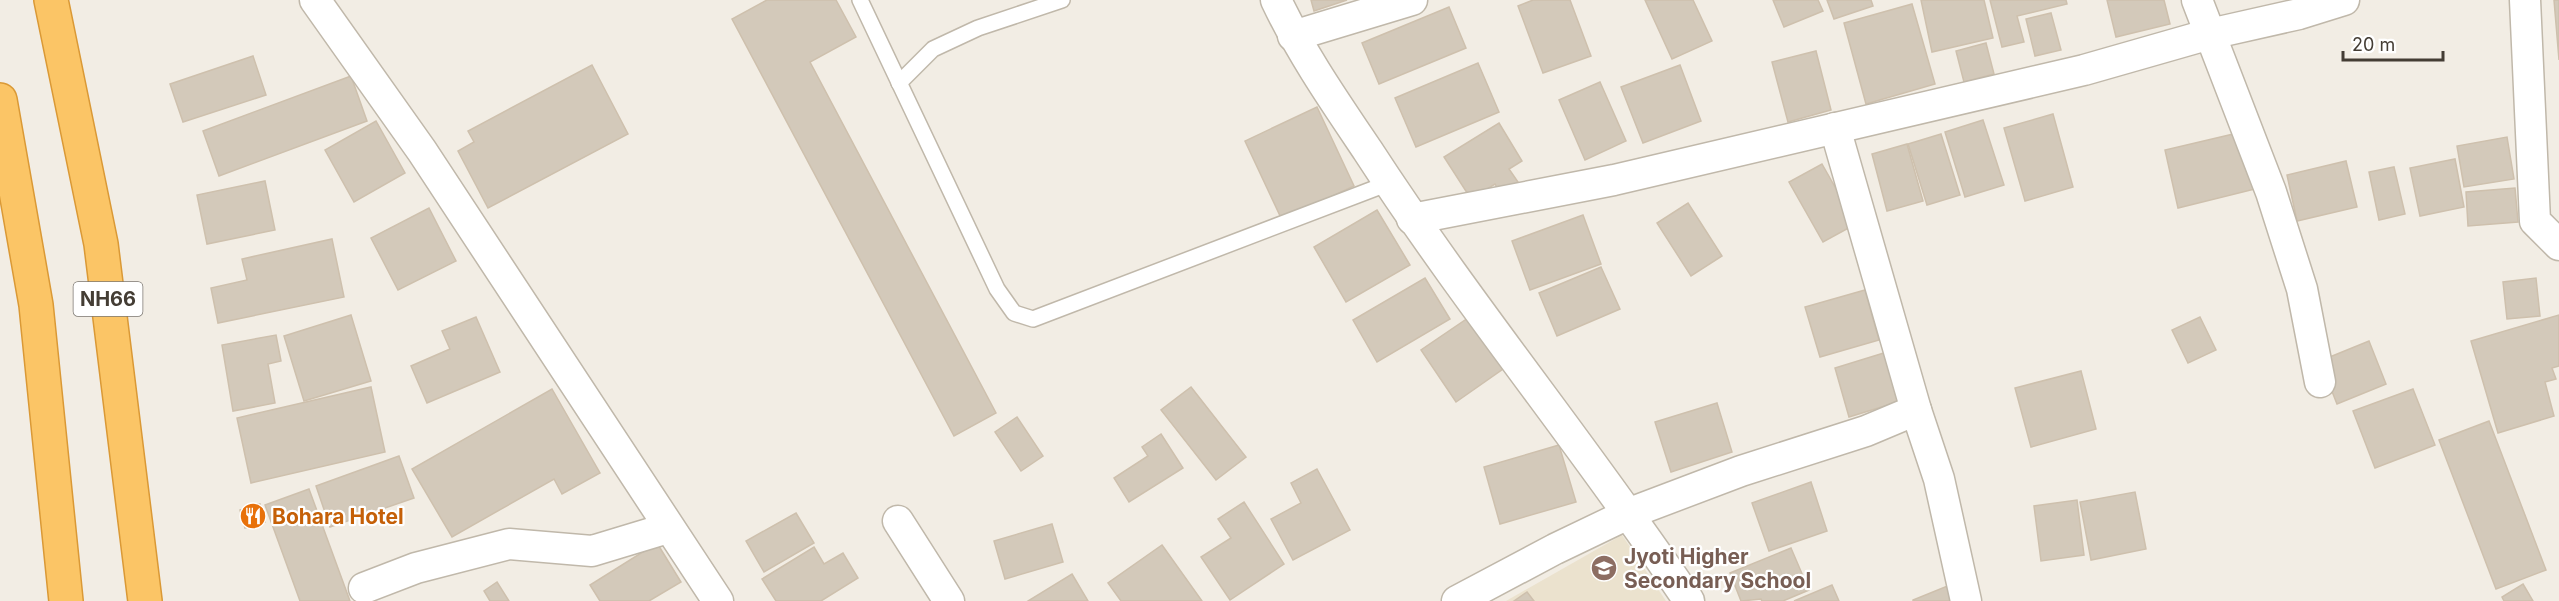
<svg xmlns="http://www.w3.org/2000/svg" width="2559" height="601" viewBox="0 0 2559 601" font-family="Inter,sans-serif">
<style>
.education{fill:#ebe2ce}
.building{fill:#d3c9ba;stroke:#cec0ad;stroke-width:1.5}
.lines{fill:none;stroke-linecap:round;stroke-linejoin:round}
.lane-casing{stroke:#c0b8aa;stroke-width:18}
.street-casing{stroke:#c0b8aa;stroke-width:33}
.highway-casing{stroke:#da9936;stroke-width:36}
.lane{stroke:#fff;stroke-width:15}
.street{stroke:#fff;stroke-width:30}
.highway{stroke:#fbc566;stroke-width:33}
.labels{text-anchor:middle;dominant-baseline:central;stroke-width:4.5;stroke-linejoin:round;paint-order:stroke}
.shield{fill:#fff;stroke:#7c7771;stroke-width:1.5}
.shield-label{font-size:20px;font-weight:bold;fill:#443d34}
.food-label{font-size:21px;font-weight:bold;fill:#c56008;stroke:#fff;text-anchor:start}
.education-label{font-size:21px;font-weight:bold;fill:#785e54;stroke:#fff;text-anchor:start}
</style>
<rect width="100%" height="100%" fill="#f2ede4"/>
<path class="education" d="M1622 535 1666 601H1506Z"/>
<g class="building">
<path d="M767 0H836L856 37 810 62 996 413 954 436 732 19Z"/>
<path d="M1311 0H1347L1314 11Z"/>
<path d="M1533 0H1570L1591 56 1543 73 1518 6Z"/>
<path d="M1645 0H1693L1712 41 1672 59Z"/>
<path d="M1773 0H1818L1823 11 1784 27Z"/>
<path d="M1827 0H1871L1873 6 1834 19Z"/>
<path d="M1921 0H1984L1993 38 1932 52Z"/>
<path d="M1990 0H2066L2067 4 2017 16 2024 42 2002 47Z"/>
<path d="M2107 0H2164L2170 24 2116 37Z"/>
<path d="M2554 0H2559V60Z"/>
<path d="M1912 4 1935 84 1866 104 1844 23Z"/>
<path d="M1449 7 1466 48 1379 84 1362 43Z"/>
<path d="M2051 13 2061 50 2035 56 2026 19Z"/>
<path d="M1986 43 1994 74 1964 82 1956 51Z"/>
<path d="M1816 51 1831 110 1788 122 1772 62Z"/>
<path d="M253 56 266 95 183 122 170 84Z"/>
<path d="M1478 63 1499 112 1416 147 1395 98Z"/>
<path d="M592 65 628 134 488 208 458 151 474 142 468 131Z"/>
<path d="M1680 65 1701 121 1643 143 1621 87Z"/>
<path d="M351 76 367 121 219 176 203 131Z"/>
<path d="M1600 82 1626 141 1585 160 1559 100Z"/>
<path d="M1317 107 1354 186 1282 220 1245 141Z"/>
<path d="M2053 114 2073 187 2025 201 2004 128Z"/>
<path d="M1983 120 2004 185 1965 197 1945 132Z"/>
<path d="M376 121 405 173 354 202 325 150Z"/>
<path d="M1499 123 1522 161 1509 169 1518 182 1500 193 1495 184 1471 199 1444 157Z"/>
<path d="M2242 132 2255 189 2178 208 2165 150Z"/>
<path d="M1941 134 1960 195 1927 205 1908 144Z"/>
<path d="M2507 137 2514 179 2464 187 2457 146Z"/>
<path d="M1907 144 1923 201 1887 211 1872 154Z"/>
<path d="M2455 159 2464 207 2420 216 2410 168Z"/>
<path d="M2346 161 2357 207 2297 221 2287 175Z"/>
<path d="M1822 164 1856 224 1823 242 1789 182Z"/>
<path d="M2394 167 2405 214 2379 220 2369 172Z"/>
<path d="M265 181 275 230 207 244 197 195Z"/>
<path d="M2515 188 2518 222 2468 226 2466 192Z"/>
<path d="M1688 203 1722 256 1691 276 1657 223Z"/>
<path d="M429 208 456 261 398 290 371 238Z"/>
<path d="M1377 210 1410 265 1346 302 1314 247Z"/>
<path d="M1583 215 1601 264 1530 290 1512 241Z"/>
<path d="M332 239 344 297 218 323 211 288 247 280 242 259Z"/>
<path d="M1601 267 1620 309 1557 336 1539 293Z"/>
<path d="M1425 278 1450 319 1377 362 1353 320Z"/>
<path d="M2536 278 2540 316 2507 319 2503 282Z"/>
<path d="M1865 290 1879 340 1820 357 1805 307Z"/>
<path d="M351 315 371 381 304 401 284 336Z"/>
<path d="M2559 315V366L2552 368 2556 379 2545 382 2554 416 2498 433 2471 341Z"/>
<path d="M476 317 500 372 427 403 411 366 450 349 442 331Z"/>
<path d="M2200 317 2216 350 2188 363 2172 330Z"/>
<path d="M1468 318 1503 369 1456 402 1421 350Z"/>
<path d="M276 335 281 361 268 364 275 403 233 411 222 345Z"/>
<path d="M2369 341 2386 384 2337 404 2320 361Z"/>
<path d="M1887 352 1901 401 1849 417 1835 368Z"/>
<path d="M2081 371 2096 429 2031 447 2015 388Z"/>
<path d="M371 387 385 452 251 483 237 418Z"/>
<path d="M1191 387 1246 457 1216 480 1161 410Z"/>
<path d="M552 389 600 473 562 494 554 479 452 537 412 469Z"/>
<path d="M2413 389 2435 445 2375 468 2353 411Z"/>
<path d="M1717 403 1732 452 1671 472 1655 422Z"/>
<path d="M1017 417 1043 456 1021 471 995 432Z"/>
<path d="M2489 421 2546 570 2496 589 2439 440Z"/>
<path d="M1161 434 1183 468 1129 502 1114 478 1148 456 1142 447Z"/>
<path d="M1559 445 1576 502 1500 524 1484 467Z"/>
<path d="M399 456 414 498 330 527 316 486Z"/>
<path d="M1317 469 1350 530 1293 560 1271 519 1301 503 1291 483Z"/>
<path d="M1811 482 1827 531 1769 551 1752 503Z"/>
<path d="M309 489 350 601H300L265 505Z"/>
<path d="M2135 492 2146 549 2091 560 2080 502Z"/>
<path d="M2077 500 2084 555 2041 561 2034 506Z"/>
<path d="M1244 502 1284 564 1230 600 1201 557 1231 538 1218 519Z"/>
<path d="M260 504 265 522 245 528 240 510Z"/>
<path d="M796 513 814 543 764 572 746 541Z"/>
<path d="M1052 524 1063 562 1005 579 994 541Z"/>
<path d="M657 543 681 582 649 601H600L590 585Z"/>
<path d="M1162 545 1202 601H1121L1108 583Z"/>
<path d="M814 547 824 564 843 553 858 578 821 601H776L762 579Z"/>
<path d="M1791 548 1809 590 1783 601H1762L1761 599 1741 601 1730 573Z"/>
<path d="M1072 574 1088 601H1028Z"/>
<path d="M497 582 509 601H490L484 591Z"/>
<path d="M2523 584 2533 601H2504L2502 597Z"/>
<path d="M1832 585 1839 601H1794Z"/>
<path d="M1950 585 1956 601H1913V600Z"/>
<path d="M1527 592 1534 601H1514Z"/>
</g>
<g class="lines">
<defs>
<g id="lane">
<path d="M860 0 997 289 1014 313 1033 319 1389 183"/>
<path d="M899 83 933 49 978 28 1062 0"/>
</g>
<g id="street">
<path d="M315 0 422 151 718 601"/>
<path d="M1276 0C1301 53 1335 102 1368 151 1468 305 1586 448 1689 601"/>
<path d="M2197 0 2271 192 2302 289 2320 382"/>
<path d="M2525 0 2535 221 2559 245"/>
<path d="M1293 36 1412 0"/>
<path d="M1835 128 1916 410 1939 479 1966 601"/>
<path d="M1412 219 1614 180 2084 70 2210 34 2299 14 2344 0"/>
<path d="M898 521 949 601"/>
<path d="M364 588 416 568 509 544 592 551 668 528"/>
<path d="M1457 601 1555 549 1630 513 1741 471 1866 431 1916 410"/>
</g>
<g id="highway">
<path d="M51 0 101 244 145 601"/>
<path d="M0 100 36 305 66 601"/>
</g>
</defs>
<use href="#lane" class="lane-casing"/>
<use href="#street" class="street-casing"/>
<use href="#highway" class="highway-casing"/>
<use href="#lane" class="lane"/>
<use href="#street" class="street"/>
<use href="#highway" class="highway"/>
</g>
<defs>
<symbol id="restaurant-disc" viewBox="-11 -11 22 22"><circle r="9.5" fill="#e8710a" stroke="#fff"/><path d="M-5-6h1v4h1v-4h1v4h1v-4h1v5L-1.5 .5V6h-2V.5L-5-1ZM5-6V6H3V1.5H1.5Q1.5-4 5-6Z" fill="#fff"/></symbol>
<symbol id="school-disc" viewBox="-11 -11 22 22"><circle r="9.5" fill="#8d6e63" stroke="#fff"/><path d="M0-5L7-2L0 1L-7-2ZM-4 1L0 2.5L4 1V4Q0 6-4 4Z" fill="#fff"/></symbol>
</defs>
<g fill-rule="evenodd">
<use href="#restaurant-disc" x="238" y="501" width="30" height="30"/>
<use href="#school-disc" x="1589" y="553" width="30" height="30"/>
</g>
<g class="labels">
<rect class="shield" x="73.5" y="282" width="69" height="34" rx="4.5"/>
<g class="shield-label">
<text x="108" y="299">NH66</text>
</g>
<g class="food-label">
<text x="272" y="516">Bohara Hotel</text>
</g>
<g class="education-label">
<text x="1624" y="556">Jyoti Higher<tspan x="1624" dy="24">Secondary School</tspan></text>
</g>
</g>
<path d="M2343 51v9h100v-9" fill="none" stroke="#443d34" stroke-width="3"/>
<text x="2352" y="51" font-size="18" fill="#443d34" stroke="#ffffff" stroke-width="4.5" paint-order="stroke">20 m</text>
</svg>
